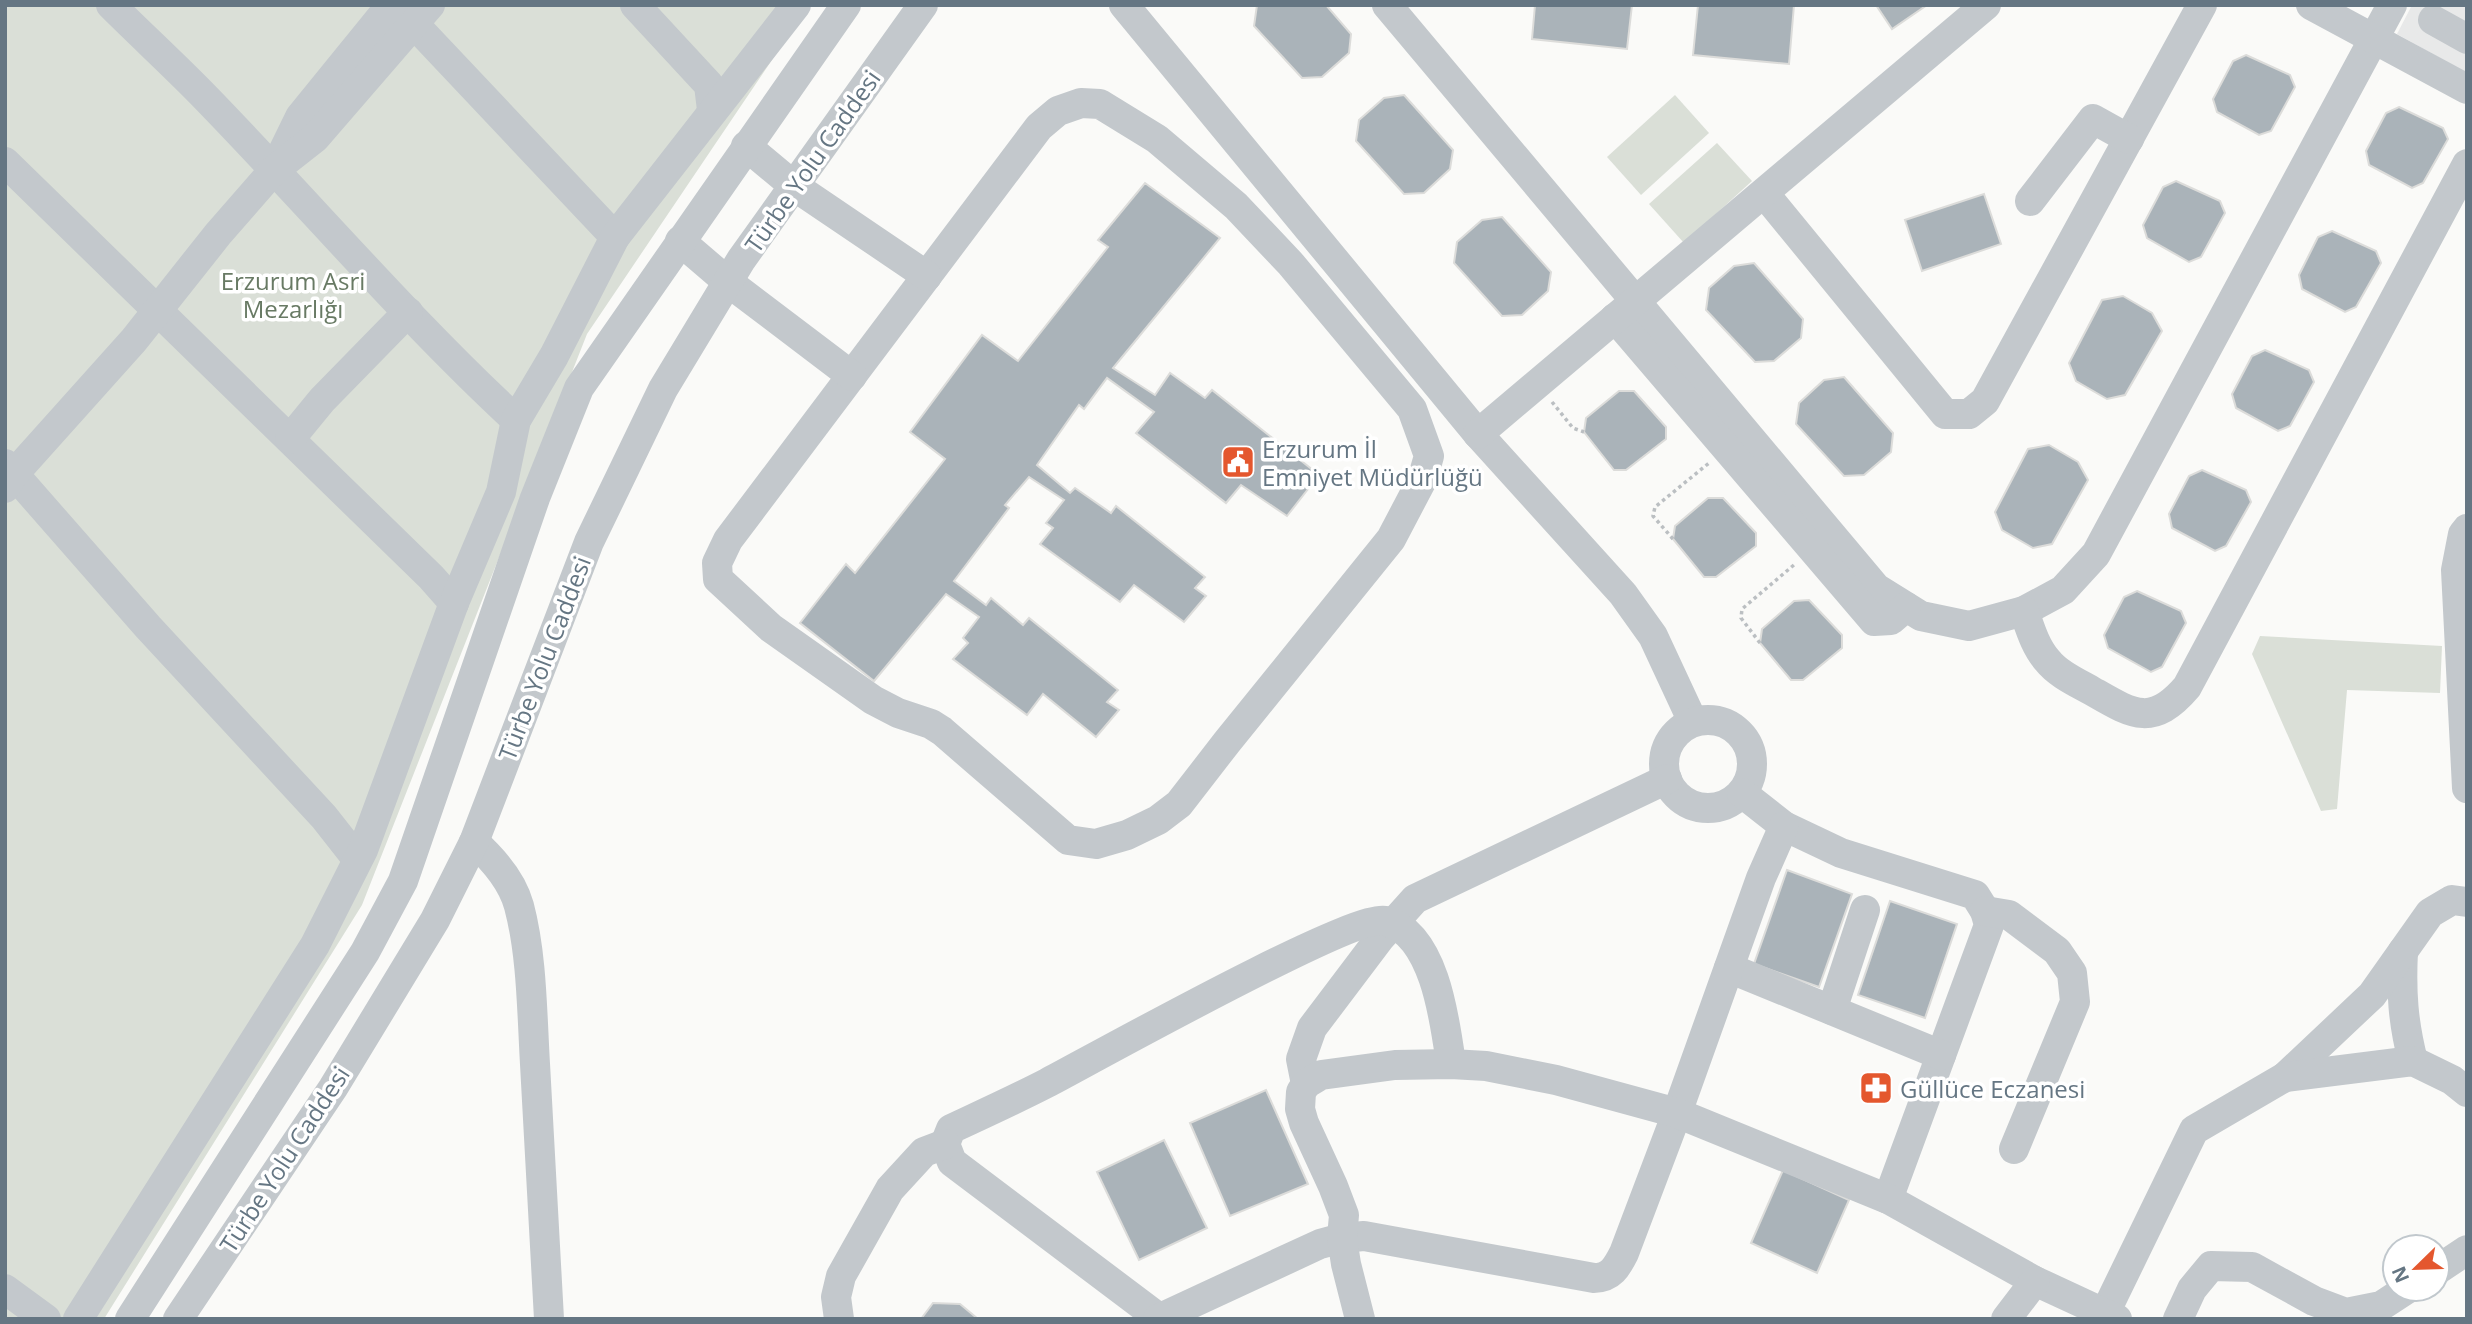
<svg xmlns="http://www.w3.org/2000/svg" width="2472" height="1324" viewBox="0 0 2472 1324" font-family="'Open Sans',sans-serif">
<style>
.built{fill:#e8e9e9}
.green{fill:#dadfd7}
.building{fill:#aab3b9;stroke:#dcdcda;stroke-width:2}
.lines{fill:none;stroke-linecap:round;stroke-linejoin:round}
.path{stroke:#bbbfc2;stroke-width:3.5;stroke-dasharray:3.5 3.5;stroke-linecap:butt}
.minor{stroke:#c3c8cc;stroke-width:30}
.labels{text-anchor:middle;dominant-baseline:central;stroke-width:7;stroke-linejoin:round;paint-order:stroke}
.street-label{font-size:24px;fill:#657683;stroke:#fff}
.park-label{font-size:24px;fill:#687a64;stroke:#fff}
.poi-label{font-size:24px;fill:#657683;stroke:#fff;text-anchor:start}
</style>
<rect width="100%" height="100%" fill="#fafaf8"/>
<path class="built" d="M2412 5H2467V73L2397 34Z"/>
<g class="green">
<path d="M5 5H809L587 334 362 905 104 1319H5Z"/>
<path d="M1675 95 1709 133 1641 195 1607 157Z"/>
<path d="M1717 143 1752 181 1684 243 1649 204Z"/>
<path d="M2260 636 2442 646 2440 693 2347 690 2337 809 2321 811 2252 654Z"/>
</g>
<g class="building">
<path d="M1257 5H1326L1351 34 1349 53 1322 77 1302 78 1254 26Z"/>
<path d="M1535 5H1632L1627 49 1532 39Z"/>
<path d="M1698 5H1794L1789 64 1693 55Z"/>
<path d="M1876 5H1927L1892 29Z"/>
<path d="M2246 55 2290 75 2295 87 2271 131 2259 135 2217 112 2213 99 2233 61Z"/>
<path d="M1404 95 1453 150 1450 169 1424 193 1404 194 1356 141 1359 120 1384 98Z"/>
<path d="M2399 107 2443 128 2448 139 2423 183 2412 188 2369 165 2366 151 2386 113Z"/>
<path d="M2176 181 2220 201 2225 213 2201 257 2189 262 2147 238 2143 225 2163 187Z"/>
<path d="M1145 183 1220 238 1113 368 1155 395 1170 373 1205 398 1212 390 1319 475 1287 516 1241 485 1226 503 1136 433 1154 412 1107 378 1084 409 1079 405 1037 465 1070 493 1075 488 1111 513 1116 506 1205 577 1195 588 1206 596 1184 622 1134 585 1120 602 1040 544 1053 528 1046 523 1064 500 1029 477 1005 505 1009 508 954 581 986 605 991 598 1023 625 1029 618 1118 690 1107 702 1119 710 1096 737 1043 694 1027 715 953 659 968 643 963 638 979 617 946 594 874 681 800 623 846 564 855 573 945 459 910 432 982 335 1018 361 1108 247 1098 240Z"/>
<path d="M1984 194 2001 244 1922 271 1905 220Z"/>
<path d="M1502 217 1551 272 1548 291 1522 315 1502 316 1454 263 1457 242 1482 220Z"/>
<path d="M2332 231 2376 251 2381 263 2356 307 2345 312 2302 289 2299 275 2318 237Z"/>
<path d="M1754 263 1803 319 1801 338 1774 361 1755 362 1706 310 1709 288 1734 266Z"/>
<path d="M2123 296 2152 313 2162 331 2125 395 2107 399 2076 381 2069 363 2102 300Z"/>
<path d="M2265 350 2309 370 2314 382 2290 426 2278 431 2236 408 2232 394 2252 356Z"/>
<path d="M1844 377 1893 433 1891 452 1864 475 1844 476 1796 424 1799 403 1824 380Z"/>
<path d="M1619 391H1634L1666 427V439L1626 470H1614L1584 432 1586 418Z"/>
<path d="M2049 445 2078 462 2088 480 2052 544 2033 548 2002 530 1995 512 2028 449Z"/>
<path d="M2202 470 2246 490 2251 502 2226 546 2215 551 2172 528 2169 514 2189 476Z"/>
<path d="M1708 498H1723L1756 533V546L1716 577H1704L1673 539 1675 526Z"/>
<path d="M2137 591 2181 611 2186 623 2162 667 2151 672 2108 648 2104 635 2124 597Z"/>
<path d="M1809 600 1842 635V648L1803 680H1791L1760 643 1762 629 1794 601Z"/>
<path d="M1787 870 1852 894 1819 987 1754 964Z"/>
<path d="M1890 901 1957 924 1925 1018 1858 995Z"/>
<path d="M1266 1090 1308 1184 1230 1216 1190 1123Z"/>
<path d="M1164 1140 1207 1228 1139 1260 1097 1172Z"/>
<path d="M1783 1170 1849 1200 1817 1273 1751 1243Z"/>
<path d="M933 1303 960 1304 978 1319H921Z"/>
</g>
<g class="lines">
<g class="path">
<path d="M1552 402 1573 428 1584 432"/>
<path d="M1673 539 1653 516 1655 507 1709 463"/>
<path d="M1760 643 1741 618 1742 609 1795 564"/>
</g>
<g class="minor">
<path d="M111 5C142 36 175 66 206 98 310 205 407 319 516 420"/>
<path d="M400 5 415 25 615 237"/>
<path d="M635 5 709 85 712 110"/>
<path d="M1124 5 1478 434 1623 594 1653 636 1693 722"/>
<path d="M1387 5 1876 588 1921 616 1969 626 2024 611 2063 590 2096 554 2392 5"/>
<path d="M2311 5 2467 89"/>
<path d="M2433 20 2467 39"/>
<path d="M1081 103 1100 104 1157 139 1236 206 1290 263 1412 409 1429 456 1422 480 1391 539 1227 742 1179 804 1158 820 1127 835 1096 844 1068 840 942 731 931 724 898 713 873 700 771 628 718 579 717 563 728 540 1039 127 1058 111Z"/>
<path d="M746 146 794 186 927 276"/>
<path d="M5 162 431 577 454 603"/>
<path d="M278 162 300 117 391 5"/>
<path d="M1764 193 1945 414H1969L1985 401 2202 5"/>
<path d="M2030 201 2093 119 2129 139"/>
<path d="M680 241 728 282 852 376"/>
<path d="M1615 318 1874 621 1891 620 1906 607"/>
<path d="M1478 434 1986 5"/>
<path d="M290 439 322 400 408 312"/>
<path d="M5 464 148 627 324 817 357 859"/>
<path d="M5 488 13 475 134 340 218 234 273 171 315 138 430 5"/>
<path d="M2467 529 2463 534 2456 570 2467 788"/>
<path d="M2024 611C2030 628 2035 646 2047 660 2058 674 2076 682 2092 691 2132 714 2152 728 2187 687L2467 164"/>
<circle cx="1708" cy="764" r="44"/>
<path d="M1742 793 1784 826 1841 853 1975 895 1985 911 1989 925 1888 1199"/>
<path d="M474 842C493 859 512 880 519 906 532 955 532 1013 535 1064 540 1149 544 1234 549 1319"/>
<path d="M1985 911 2009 915 2057 951 2072 973 2075 1002 2014 1149"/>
<path d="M2403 951C2401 992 2403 1022 2413 1061"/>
<path d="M1729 968 1941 1055"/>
<path d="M1832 1010 1865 910"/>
<path d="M2285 1077 2372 995 2430 913 2452 900 2467 902"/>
<path d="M1306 1084 1301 1059 1312 1028 1380 938 1415 899 1667 779"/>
<path d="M2437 1270 2467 1250"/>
<path d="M5 1289 46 1319"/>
<path d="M2105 1313 2194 1130 2285 1077 2413 1061 2452 1080 2467 1092"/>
<path d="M1159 1318 952 1162 945 1144 951 1129C983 1114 1016 1099 1047 1083 1091 1060 1355 912 1386 921 1435 935 1445 1021 1451 1064"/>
<path d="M78 1319 315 945 363 850 454 603 501 492 516 420 554 356 615 237 796 5"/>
<path d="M130 1319 365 952 403 881 535 498 579 388 846 5"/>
<path d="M178 1319 333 1088 435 920 474 842 589 542 663 389 741 260 923 5"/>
<path d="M839 1319 836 1297 841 1276 890 1189 924 1152 945 1144"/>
<path d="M1158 1319 1320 1244 1342 1238 1364 1236 1594 1278C1611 1278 1617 1267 1624 1253L1677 1113 1761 878 1784 826"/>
<path d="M1360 1319 1346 1264 1342 1238 1344 1215 1333 1186 1304 1123 1300 1109 1301 1092 1306 1084 1321 1075 1395 1065 1451 1064 1486 1066 1556 1080 1677 1113 1888 1199 2035 1281 2117 1319"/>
<path d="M2006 1319 2035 1281"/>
<path d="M2178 1319 2192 1289 2211 1266 2252 1267 2314 1301 2346 1313 2381 1306 2407 1289"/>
</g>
</g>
<defs>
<symbol id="civic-square" viewBox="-11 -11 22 22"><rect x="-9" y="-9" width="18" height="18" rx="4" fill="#e4572e" stroke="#fff"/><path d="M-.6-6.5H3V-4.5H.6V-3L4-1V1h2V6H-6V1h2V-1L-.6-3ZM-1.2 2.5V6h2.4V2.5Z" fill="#fff"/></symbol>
<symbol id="pharmacy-square" viewBox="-11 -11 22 22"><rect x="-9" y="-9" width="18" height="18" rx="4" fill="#e4572e" stroke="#fff"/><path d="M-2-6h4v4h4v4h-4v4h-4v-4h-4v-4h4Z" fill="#fff"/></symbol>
</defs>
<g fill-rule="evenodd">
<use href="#civic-square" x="1219" y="443" width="38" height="38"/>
<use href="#pharmacy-square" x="1857" y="1069" width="38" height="38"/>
</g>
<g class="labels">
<g class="street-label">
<text transform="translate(812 161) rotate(-55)">Türbe Yolu Caddesi</text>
<text transform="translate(544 658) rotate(-69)">Türbe Yolu Caddesi</text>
<text transform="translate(284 1159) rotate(-57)">Türbe Yolu Caddesi</text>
</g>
<g class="park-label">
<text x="293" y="280">Erzurum Asri<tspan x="293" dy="28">Mezarlığı</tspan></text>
</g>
<g class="poi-label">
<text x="1262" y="448">Erzurum İl<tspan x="1262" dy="28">Emniyet Müdürlüğü</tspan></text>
<text x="1900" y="1088">Güllüce Eczanesi</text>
</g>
</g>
<rect width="2472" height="1324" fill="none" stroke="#657683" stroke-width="14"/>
<g transform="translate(2416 1268) rotate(247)"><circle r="33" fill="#ffffff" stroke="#c1c8cd" stroke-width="2"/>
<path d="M0-5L12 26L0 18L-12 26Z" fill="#e4572e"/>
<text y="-10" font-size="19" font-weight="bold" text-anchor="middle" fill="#657683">N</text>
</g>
</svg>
